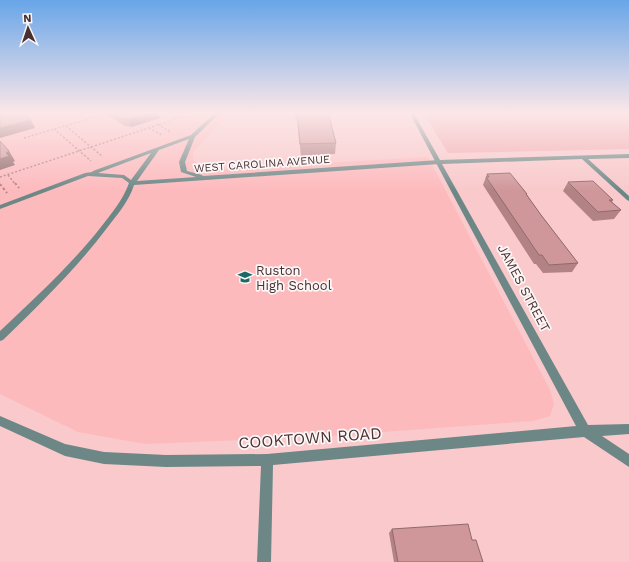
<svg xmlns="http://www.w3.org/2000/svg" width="629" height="562" viewBox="0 0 629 562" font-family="'Work Sans',sans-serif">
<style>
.built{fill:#fdbabd}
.green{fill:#f2aaae}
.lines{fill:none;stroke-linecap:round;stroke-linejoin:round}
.path-far1{stroke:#ab8688;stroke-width:1.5;stroke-dasharray:2 2;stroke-linecap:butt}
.path{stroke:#ab8688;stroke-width:2;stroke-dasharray:2.5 2.5;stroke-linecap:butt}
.lane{fill:#6c8786;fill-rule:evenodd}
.street{fill:#6c8786;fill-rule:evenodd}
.wall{fill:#b28284}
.shaded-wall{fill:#916a6c}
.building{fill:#cf979a;stroke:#916a6c}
.labels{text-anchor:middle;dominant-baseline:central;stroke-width:3.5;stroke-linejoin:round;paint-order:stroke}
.far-street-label{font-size:11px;fill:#483132;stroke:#fcf6f6}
.poi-label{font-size:13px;fill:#483132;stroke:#fcf6f6;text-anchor:start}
.street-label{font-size:13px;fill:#483132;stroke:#fcf6f6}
.near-street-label{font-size:16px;fill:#483132;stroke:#fcf6f6}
</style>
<rect width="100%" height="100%" fill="#f9c9cb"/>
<path class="built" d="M0 112H231L193 152V159L196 163 208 168 220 169 428 157 550 390 554 404 550 416 533 421 314 437 145 444 78 432 0 394Z"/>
<path class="green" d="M423 112H629V149L448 153Z"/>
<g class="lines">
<g class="path-far1">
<path d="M158 124 170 132"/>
<path d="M66 126 103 157"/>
<path d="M149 128 162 135"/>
<path d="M54 129 91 161"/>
<path d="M24 138 106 114"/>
<path d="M8 175 15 184"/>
<path d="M0 177 179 118 196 116"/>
</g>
<g class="path">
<path d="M15 183 19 188"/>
<path d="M0 184 7 193"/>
</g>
<path class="lane" d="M216 112H221L195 137 185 162 187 171 202 175 203 176 439 160 442 162 439 164 134 185C129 201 117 215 107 228 76 269 40 304 3 340L0 341V331C35 298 71 265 101 227 111 214 123 200 129 183L122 178 88 176 0 209V205L85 173 92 172 93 171 191 135ZM189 139 179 162 181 172 196 177 137 181 159 150ZM151 153 131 180 124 175 98 173Z"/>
<path class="street" d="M409 112H413L440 160 629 154V158L588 159 629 196V201L627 200 582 159 442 164 588 425 629 424V434L602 436 629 454V467L584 437 273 465 271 562H257L261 466 166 467 104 464 65 456 0 426V416L65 444 104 452 166 455 267 454 576 426Z"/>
</g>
<g class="wall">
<path d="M103 112H158L160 118 131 127 125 126Z"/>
<path d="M295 112H328L336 143 335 154 301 156 297 119H295Z"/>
<path d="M487 174 527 194V195L541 215 578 263 572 272 543 273 536 264H534L483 185Z"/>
<path d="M568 182 613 200 612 202 621 210 614 219 593 221 563 191Z"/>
<path d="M392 529 472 540 483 562H394L389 533Z"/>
</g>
<g class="shaded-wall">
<path d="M80 112H92L81 115Z"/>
<path d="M153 112H158L160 118 131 127 129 120Z"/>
<path d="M31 120 35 128 0 138V128Z"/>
<path d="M9 151 15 161 13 162 15 165 0 170V159L6 153Z"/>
</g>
<g class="building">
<path d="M0 112H23L31 120 0 128Z"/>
<path d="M112 112H153L129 120 122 119Z"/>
<path d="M297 112H328L336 143 300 144Z"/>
<path d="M0 141 9 151 6 153 9 156 0 159Z"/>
<path d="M510 173 527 194H526L541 215 578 263 549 265 542 255H539L486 177H489L487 174Z"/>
<path d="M593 181 613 200H609L621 210 598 212 568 182Z"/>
<path d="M468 524 472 540H476L483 562H398L392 529Z"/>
</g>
<linearGradient id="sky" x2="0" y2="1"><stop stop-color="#68a5e8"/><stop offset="0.59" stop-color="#fce7e8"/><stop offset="1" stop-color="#fce7e8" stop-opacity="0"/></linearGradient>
<rect width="629" height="191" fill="url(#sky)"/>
<defs>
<symbol id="school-bare" viewBox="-9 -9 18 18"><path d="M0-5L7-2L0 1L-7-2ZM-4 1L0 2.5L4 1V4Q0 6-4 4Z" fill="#1a6868" stroke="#fcf6f6" stroke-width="2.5" paint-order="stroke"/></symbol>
</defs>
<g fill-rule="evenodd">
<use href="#school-bare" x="235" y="267" width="20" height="20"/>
</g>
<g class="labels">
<g class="far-street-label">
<text transform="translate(262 164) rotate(-4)">WEST CAROLINA AVENUE</text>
</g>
<g class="poi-label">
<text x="256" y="270">Ruston<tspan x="256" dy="15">High School</tspan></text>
</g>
<g class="street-label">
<text transform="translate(524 288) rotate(62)">JAMES STREET</text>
</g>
<g class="near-street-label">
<text transform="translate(310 438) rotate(-4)">COOKTOWN ROAD</text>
</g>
</g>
<g transform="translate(28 28) rotate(357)" stroke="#fcf6f6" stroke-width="3" paint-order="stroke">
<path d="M0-3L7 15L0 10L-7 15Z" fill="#483132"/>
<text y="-6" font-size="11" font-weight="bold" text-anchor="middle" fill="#483132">N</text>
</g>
</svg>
